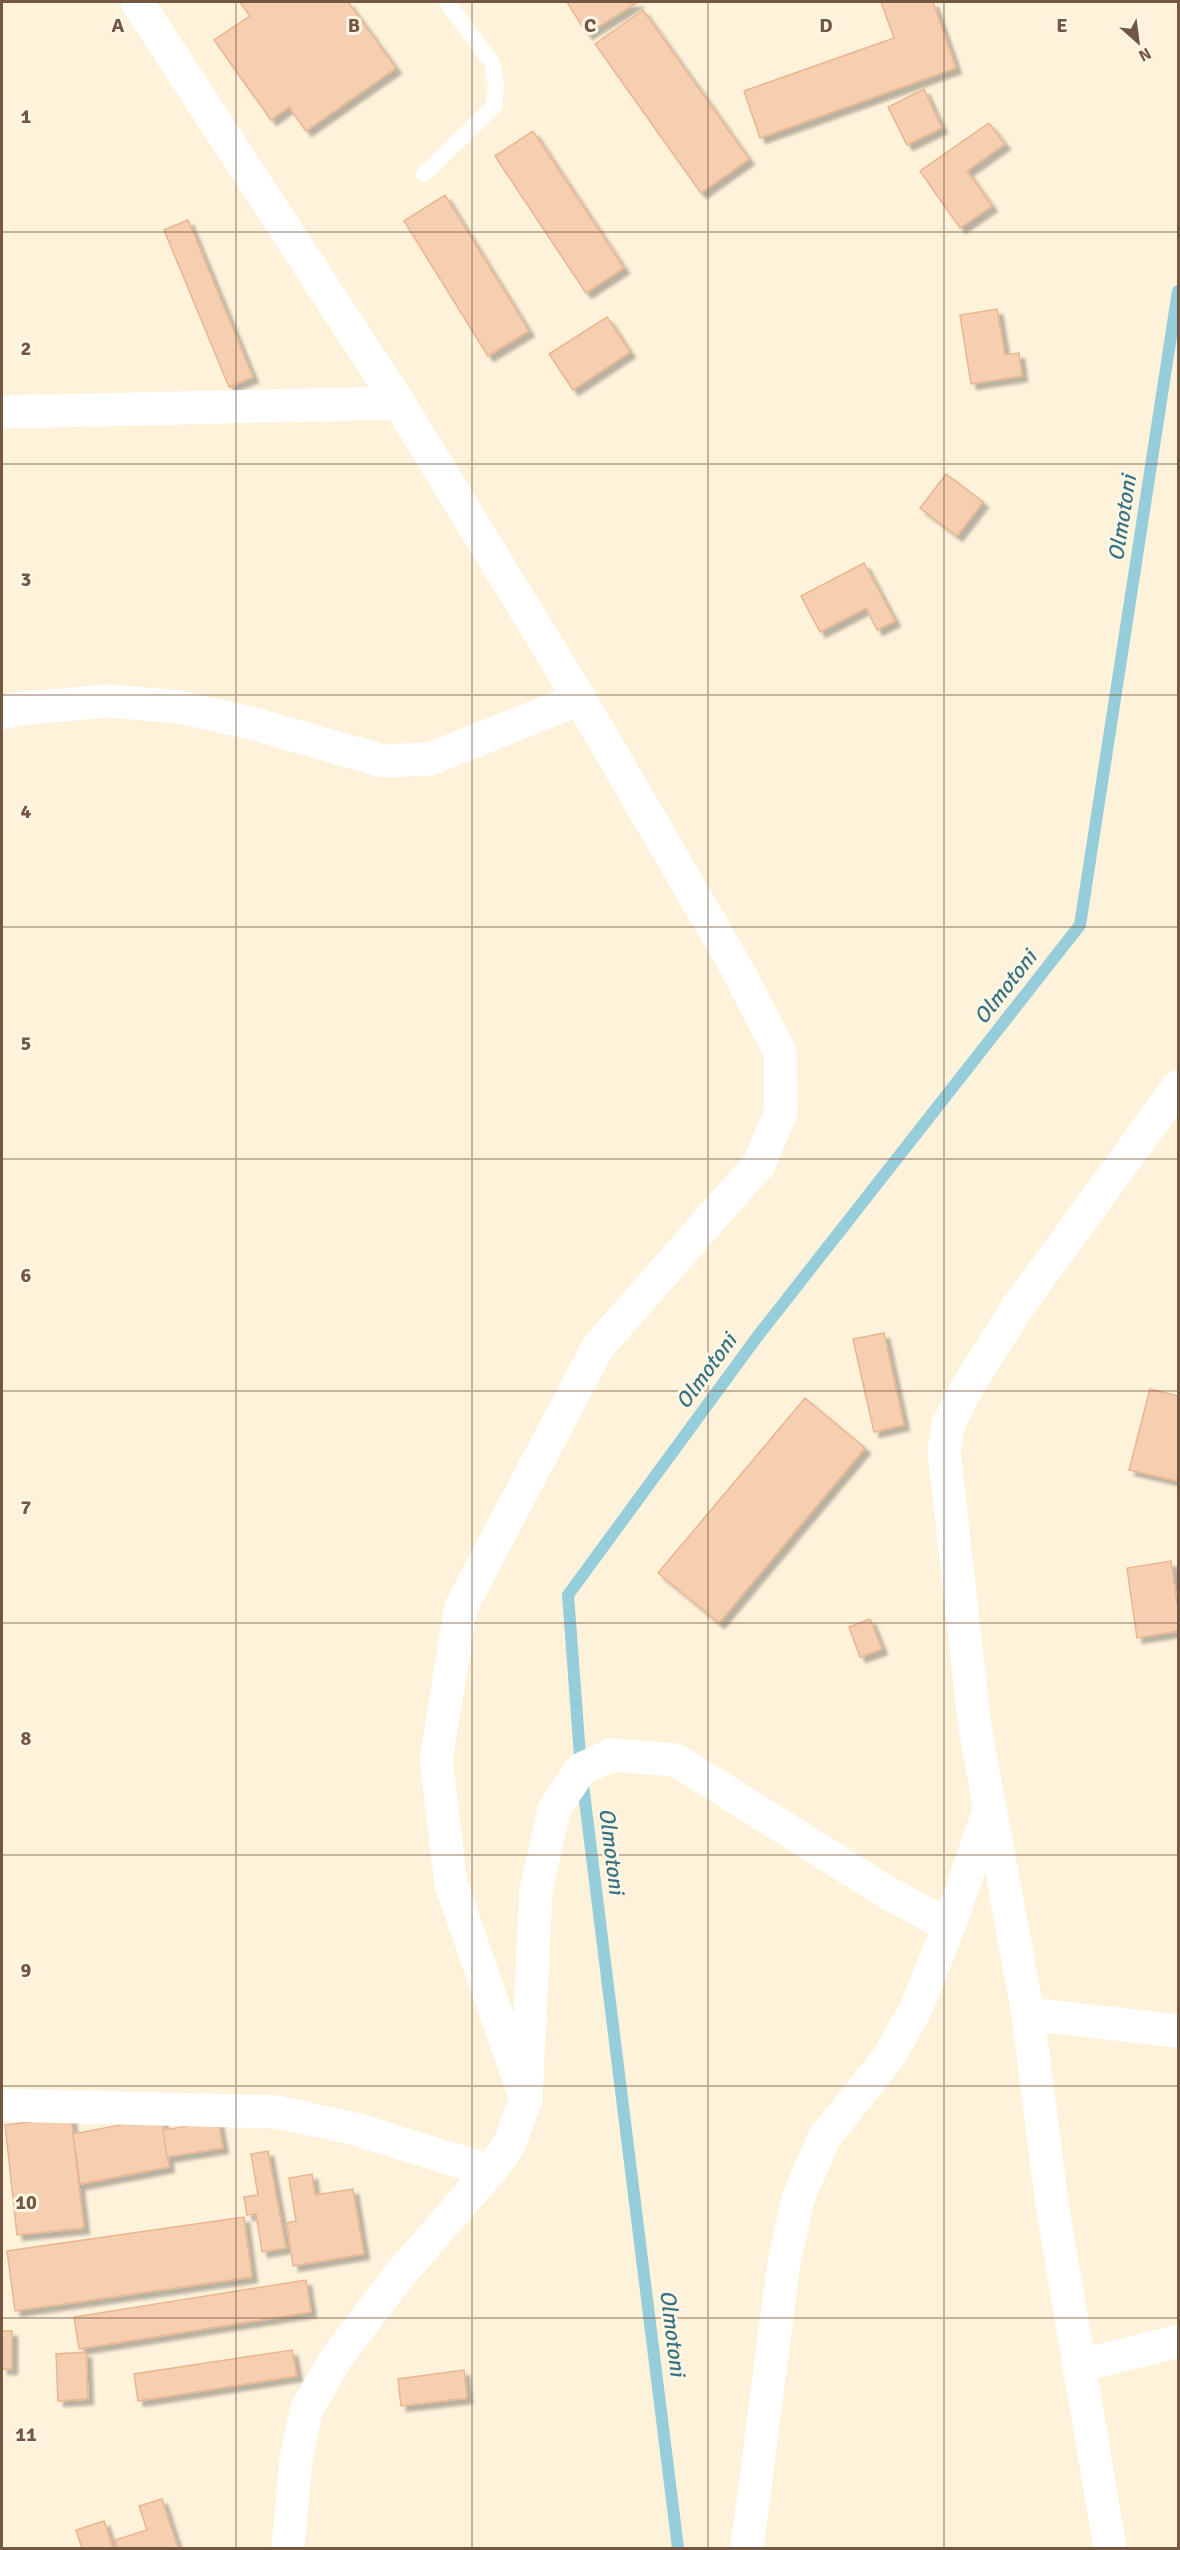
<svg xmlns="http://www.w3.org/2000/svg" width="1180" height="2550" viewBox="0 0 1180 2550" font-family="Signika,sans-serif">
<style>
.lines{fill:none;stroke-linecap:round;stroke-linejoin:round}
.stream{stroke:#95cddb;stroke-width:12}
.building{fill:#f6cfb1;stroke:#eab690;stroke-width:1.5;filter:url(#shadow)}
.lane{stroke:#fff;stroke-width:16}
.street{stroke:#fff;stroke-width:33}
.grid{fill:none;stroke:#745743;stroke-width:1.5;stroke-opacity:0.55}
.labels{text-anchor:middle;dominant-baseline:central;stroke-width:6;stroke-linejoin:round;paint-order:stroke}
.water-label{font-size:22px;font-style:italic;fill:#397383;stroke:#fff6e4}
.grid-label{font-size:20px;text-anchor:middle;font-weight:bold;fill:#745743;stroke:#fff6e4;stroke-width:6;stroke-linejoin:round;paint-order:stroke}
</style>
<defs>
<filter id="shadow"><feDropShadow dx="5.5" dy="5.5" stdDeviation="1.5" flood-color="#0004"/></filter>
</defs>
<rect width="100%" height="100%" fill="#fef2db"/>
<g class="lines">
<path class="stream" d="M678 2548 581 1769 568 1595 757 1337 1080 925 1178 291"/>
</g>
<g class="building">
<path d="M240 2H348L396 68 306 131 289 107 271 120 214 40 250 16Z"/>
<path d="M567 2H638L587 34Z"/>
<path d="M881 2H933L956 68 760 138 744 91 894 38Z"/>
<path d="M643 10 749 159 701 193 595 44Z"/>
<path d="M924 89 942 128 907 145 888 107Z"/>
<path d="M989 123 1005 144 967 171 992 206 960 228 920 171Z"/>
<path d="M533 131 624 268 586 293 495 156Z"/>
<path d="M445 195 529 331 488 356 404 221Z"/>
<path d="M188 220 253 377 229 387 164 230Z"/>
<path d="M997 309 1005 355 1019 353 1022 376 971 384 960 315Z"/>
<path d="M607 317 630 352 573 390 549 354Z"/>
<path d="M946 474 983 502 957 536 920 508Z"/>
<path d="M864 563 895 621 877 630 866 608 820 632 801 596Z"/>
<path d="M884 1333 904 1425 874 1432 853 1339Z"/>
<path d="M1150 1389 1178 1396V1473L1177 1481 1129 1470Z"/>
<path d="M805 1398 865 1448 719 1623 658 1573Z"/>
<path d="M1171 1561 1178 1610V1631L1137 1638 1127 1568Z"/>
<path d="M870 1619 882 1649 860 1657 849 1627Z"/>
<path d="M71 2117 84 2228 17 2235 5 2125Z"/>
<path d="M162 2117 169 2167 80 2184 73 2134Z"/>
<path d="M218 2121 223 2148 167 2157 163 2130Z"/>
<path d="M268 2151 286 2248 262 2252 256 2214 247 2215 244 2197 258 2195 251 2154Z"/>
<path d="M312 2174 315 2195 353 2189 364 2254 293 2266 287 2223 296 2221 289 2178Z"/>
<path d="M244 2217 252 2277 15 2311 7 2251Z"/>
<path d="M306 2280 311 2312 79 2349 74 2317Z"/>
<rect x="2" y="2331" width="10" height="38"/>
<path d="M292 2350 297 2376 138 2401 134 2374Z"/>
<path d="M86 2352 88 2399 58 2401 56 2354Z"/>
<path d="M464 2370 467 2398 401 2406 398 2379Z"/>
<path d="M162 2499 178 2548H117L115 2540 147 2530 139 2506Z"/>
<path d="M104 2521 113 2548H82L76 2530Z"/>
</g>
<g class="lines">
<path class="lane" d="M424 174 494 106 496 85 492 63 447 2"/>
<g class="street">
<path d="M137 2 399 403 501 570 580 699 736 967 780 1052 781 1112 759 1164 598 1347 461 1607 436 1760 451 1884 526 2099"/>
<path d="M2 412 399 403"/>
<path d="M2 713 17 709 108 701 180 707 258 725 383 761 430 759 580 699"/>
<path d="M1028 2014 1178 2031"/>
<path d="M2 2105 277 2112 355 2129 490 2171"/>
<path d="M1079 2366 1178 2341"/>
<path d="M288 2548 296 2459 307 2408 337 2357 401 2273 490 2171 509 2145 526 2099 536 1891 554 1809 581 1769 612 1755 676 1760 888 1893 949 1926"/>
<path d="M747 2548 784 2262 798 2199 824 2138 888 2058 916 2009 949 1926 990 1808"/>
<path d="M1110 2548 1052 2204 1028 2014 975 1728 944 1451 948 1425 966 1389 1017 1308 1178 1087"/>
</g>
</g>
<path class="grid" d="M236 2V2548M472 2V2548M708 2V2548M944 2V2548M2 232H1178M2 464H1178M2 695H1178M2 927H1178M2 1159H1178M2 1391H1178M2 1623H1178M2 1855H1178M2 2086H1178M2 2318H1178"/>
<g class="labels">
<g class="water-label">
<text transform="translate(1122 518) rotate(-81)">Olmotoni</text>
<text transform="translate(1005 987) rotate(-52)">Olmotoni</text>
<text transform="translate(706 1371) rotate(-54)">Olmotoni</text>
<text transform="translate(612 1851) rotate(83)">Olmotoni</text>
<text transform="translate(673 2333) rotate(83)">Olmotoni</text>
</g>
</g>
<g class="grid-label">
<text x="118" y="32">A</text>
<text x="354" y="32">B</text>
<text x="590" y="32">C</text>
<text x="826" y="32">D</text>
<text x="1062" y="32">E</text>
<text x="26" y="123">1</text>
<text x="26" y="355">2</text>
<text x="26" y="586">3</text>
<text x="26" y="818">4</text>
<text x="26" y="1050">5</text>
<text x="26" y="1282">6</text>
<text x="26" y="1514">7</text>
<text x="26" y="1745">8</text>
<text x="26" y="1977">9</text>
<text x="26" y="2209">10</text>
<text x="26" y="2441">11</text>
</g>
<rect width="1180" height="2550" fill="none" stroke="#745743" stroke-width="6"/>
<g transform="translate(1138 42) rotate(152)" stroke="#fff6e4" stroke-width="4.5" paint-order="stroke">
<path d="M0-4.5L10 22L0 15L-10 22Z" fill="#745743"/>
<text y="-9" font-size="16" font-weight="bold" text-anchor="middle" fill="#745743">N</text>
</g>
</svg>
